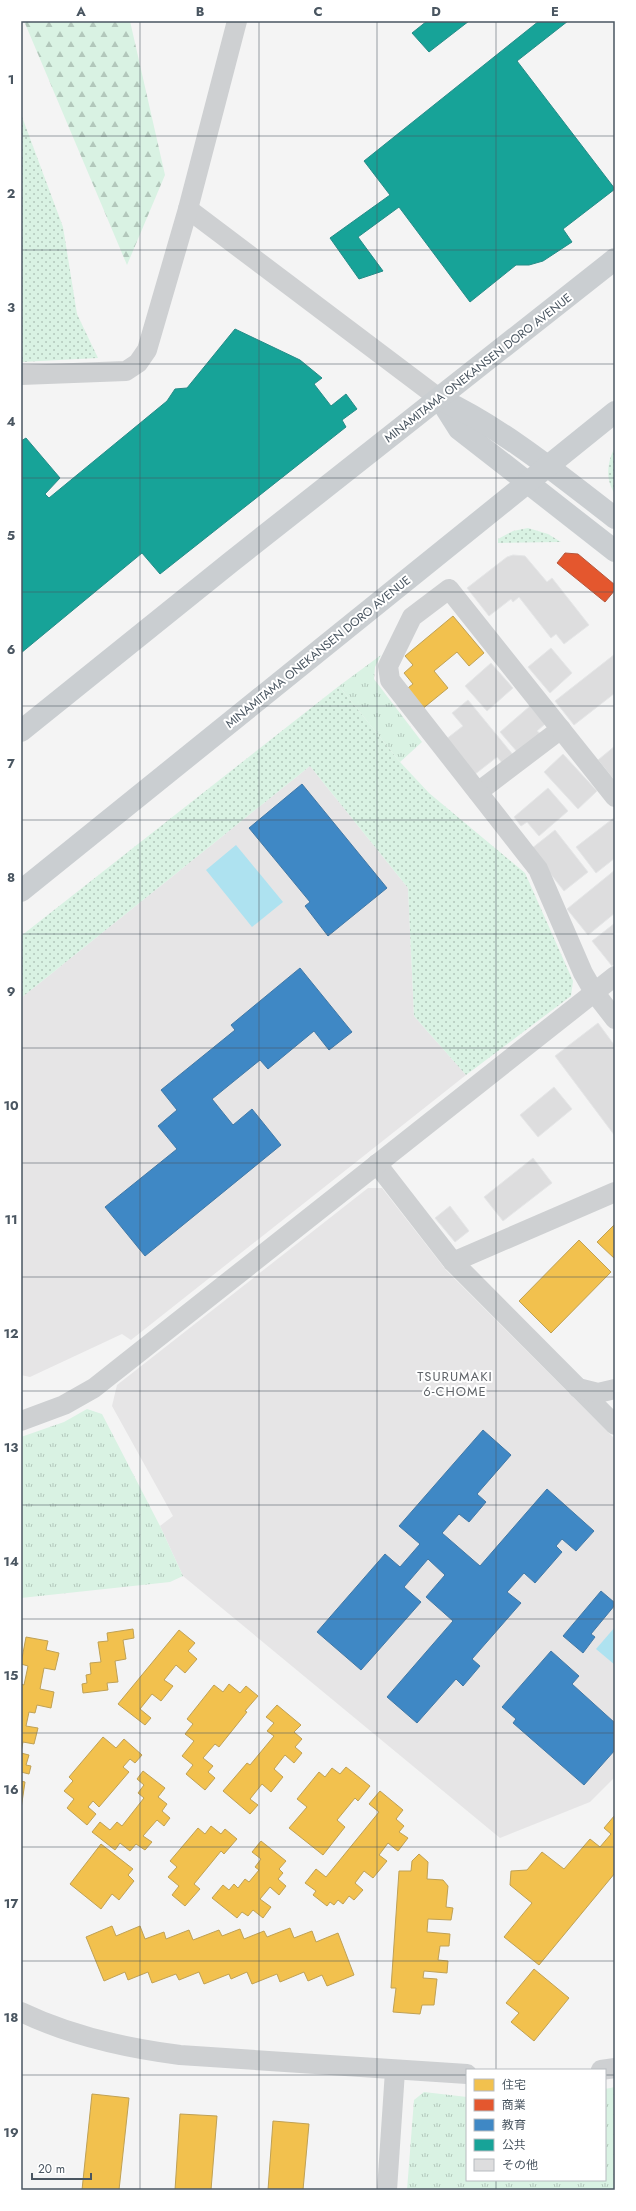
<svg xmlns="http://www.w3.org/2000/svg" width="636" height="2211" viewBox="0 0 636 2211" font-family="Jost,'Noto Sans JP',sans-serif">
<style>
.education{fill:#e6e5e6}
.grass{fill:url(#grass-dots)}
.forest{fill:url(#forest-firs)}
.park{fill:url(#park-tufts)}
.water{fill:#aee2f0}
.homes{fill:#f2c14e;stroke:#c0a154}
.shops{fill:#e4572e;stroke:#b6573d}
.schools{fill:#3f88c5;stroke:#4279a7}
.public{fill:#17a398;stroke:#268c88}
.building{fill:#ddddde;stroke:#e5e6e7}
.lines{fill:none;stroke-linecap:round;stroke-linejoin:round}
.minor{stroke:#ced0d2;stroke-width:20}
.major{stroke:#caced1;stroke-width:22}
.grid{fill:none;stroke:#4a5661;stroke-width:1;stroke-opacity:0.55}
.labels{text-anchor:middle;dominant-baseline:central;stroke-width:4;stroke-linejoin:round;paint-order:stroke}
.street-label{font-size:12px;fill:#4a5661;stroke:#fff}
.neighbourhood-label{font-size:13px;letter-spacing:1px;fill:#5f6368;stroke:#fff}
.neatline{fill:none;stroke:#4a5661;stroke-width:1.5}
.grid-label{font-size:13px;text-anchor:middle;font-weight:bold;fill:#4a5661}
</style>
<defs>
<pattern id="grass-dots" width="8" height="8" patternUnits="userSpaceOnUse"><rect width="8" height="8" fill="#d9f2e3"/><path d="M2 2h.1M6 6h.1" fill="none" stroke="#b2c7bb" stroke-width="1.8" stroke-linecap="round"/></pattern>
<pattern id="forest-firs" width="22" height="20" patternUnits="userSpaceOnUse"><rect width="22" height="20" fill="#d9f2e3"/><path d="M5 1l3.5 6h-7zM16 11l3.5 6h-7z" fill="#b2c7bb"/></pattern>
<pattern id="park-tufts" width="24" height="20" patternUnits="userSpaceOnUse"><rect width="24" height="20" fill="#d9f2e3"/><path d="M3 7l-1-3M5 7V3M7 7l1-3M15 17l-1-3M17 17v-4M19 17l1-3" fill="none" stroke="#b2c7bb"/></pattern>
</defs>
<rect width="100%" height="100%" fill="#f4f4f4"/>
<g class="education">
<path d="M310 766 408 888 414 1016 466 1075 131 1340 122 1334 30 1377 21 1375V998Z"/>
<path d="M368 1188H382L446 1270 615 1439V1777L590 1802 500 1838 183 1576 160 1526 173 1516 112 1406 117 1385Z"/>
</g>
<g class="grass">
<path d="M21 114 63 227 77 314 98 358 21 362Z"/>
<path d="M615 447V494C605 480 607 462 615 447Z"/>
<path d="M528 528 548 534 561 542 498 543V539L513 531Z"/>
<path d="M339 686 400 762 429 793 525 873 573 981 571 996 466 1075 414 1016 408 888 310 766 21 998V936Z"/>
</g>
<path class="forest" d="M24 21H130L165 175 127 265Z"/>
<g class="park">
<path d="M381 655 375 667 374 679 422 742 400 762 339 686Z"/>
<path d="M87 1409 102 1414 160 1526 183 1576 170 1582 21 1598V1437L64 1422Z"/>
<path d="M615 2087V2190H407L414 2100 424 2092 467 2097V2180H605V2089Z"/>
</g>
<g class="water">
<path d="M236 845 283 902 252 927 206 870Z"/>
<path d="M615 1627V1665L596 1649Z"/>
</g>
<g class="homes">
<path d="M453 616 484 653 469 666 457 652 434 671 448 688 421 710 404 691 413 684 404 673 413 665 405 656Z"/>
<path d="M615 1224V1259L597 1242Z"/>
<path d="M579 1240 611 1272 551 1333 519 1301Z"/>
<path d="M133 1629 134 1638 123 1640 126 1659 115 1661 118 1682 107 1683 108 1690 83 1693 82 1684 87 1683 86 1675 91 1674 90 1663 101 1662 98 1642 108 1641 107 1633Z"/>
<path d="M179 1630 195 1643 188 1651 197 1659 185 1673 176 1665 164 1680 173 1686 161 1701 152 1694 140 1709 151 1718 145 1725 118 1704Z"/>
<path d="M26 1637 48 1641 46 1650 59 1653 55 1670 44 1668 40 1689 54 1692 51 1708 37 1705 35 1713 29 1712 26 1726 38 1728 34 1744 23 1742 21 1752V1684L24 1685 28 1666 21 1664Z"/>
<path d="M229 1684 240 1693 246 1686 258 1696 245 1711 247 1712 219 1747 215 1744 203 1758 213 1766 208 1772 215 1778 205 1790 186 1774 193 1765 182 1756 194 1741 185 1734 193 1724 187 1719 214 1685 223 1692Z"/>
<path d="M277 1705 301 1725 294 1732 302 1739 295 1747 302 1753 294 1763 285 1755 274 1769 283 1777 271 1792 262 1784 250 1799 258 1805 250 1814 223 1791 247 1763 250 1765 274 1736 267 1731 274 1723 266 1717Z"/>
<path d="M103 1737 116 1748 124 1739 142 1755 135 1763 130 1759 123 1767 129 1772 99 1807 93 1801 88 1807 96 1814 87 1825 67 1808 74 1799 64 1791 73 1781 69 1777Z"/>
<path d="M21 1753 29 1755 26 1765 31 1766 29 1774 21 1772Z"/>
<path d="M346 1767 370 1786 358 1801 355 1798 337 1820 345 1827 323 1855 289 1828 307 1807 297 1799 319 1772 325 1777 332 1768 340 1774Z"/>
<path d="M143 1771 165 1788 158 1797 167 1804 162 1811 170 1818 164 1826 157 1820 143 1836 152 1842 145 1850 136 1844 130 1851 120 1843 115 1850 92 1832 100 1822 110 1830 117 1822 122 1826 144 1798 138 1793 144 1785 137 1779Z"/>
<path d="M21 1781 25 1782 21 1809Z"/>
<path d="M380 1791 403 1810 396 1819 404 1826 399 1832 408 1838 398 1851 388 1843 379 1855 387 1861 373 1878 364 1871 355 1883 363 1890 354 1900 349 1896 343 1904 338 1900 334 1905 330 1902 327 1906 313 1895 316 1891 305 1883 316 1869 326 1877 379 1812 369 1804Z"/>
<path d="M615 1815V1873L539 1965 504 1937 532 1903 510 1885 511 1871 527 1870 542 1852 564 1869 590 1839 600 1847 611 1834 604 1828Z"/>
<path d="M211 1826 221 1834 225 1829 237 1839 224 1854 221 1851 194 1884 200 1889 185 1906 172 1895 179 1886 168 1877 177 1867 170 1861 198 1828 205 1834Z"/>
<path d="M261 1841 286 1861 279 1869 283 1873 278 1879 286 1886 279 1895 270 1887 260 1899 271 1907 263 1918 253 1910 248 1916 242 1912 237 1918 212 1898 223 1885 229 1890 234 1884 238 1888 245 1879 249 1882 259 1870 255 1867 261 1859 252 1852Z"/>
<path d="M101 1844 133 1869 128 1875 134 1881 119 1900 112 1894 101 1909 70 1884Z"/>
<path d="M419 1854 428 1862 427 1879 443 1880 448 1886 446 1907 453 1908 451 1920 428 1919 427 1932 450 1934 449 1946H440L438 1960 448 1961 447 1973 424 1971 423 1978 437 1979 434 2005H422L420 2014 393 2012 396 1988H391L399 1871H411L412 1861Z"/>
<path d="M112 1926 116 1936 140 1926 145 1939 164 1932 166 1939 189 1930 193 1940 219 1930 222 1936 240 1929 244 1939 264 1931 267 1937 290 1928 294 1938 312 1931 316 1942 338 1933 354 1975 327 1986 322 1975 308 1981 304 1972 280 1982 277 1974 252 1984 247 1972 231 1979 229 1974 204 1984 199 1972 179 1980 176 1974 152 1983 148 1972 128 1980 125 1972 104 1981 86 1937Z"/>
<path d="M534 1969 569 1998 534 2041 511 2022 519 2013 506 2003Z"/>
<path d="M92 2094 129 2098 119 2190H82Z"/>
<path d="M180 2114 217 2116 211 2190H175Z"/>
<path d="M273 2121 309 2124 303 2190H268Z"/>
</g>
<path class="shops" d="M565 553 578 554 615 585V590L605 602 557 563Z"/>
<g class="schools">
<path d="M302 784 387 888 328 936 305 906 310 902 249 828Z"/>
<path d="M300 968 352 1032 329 1050 314 1031 268 1069 260 1060 212 1099 233 1125 252 1109 281 1145 145 1256 105 1207 177 1149 158 1126 177 1110 161 1090 235 1030 231 1025Z"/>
<path d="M483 1430 511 1455 477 1494 486 1502 469 1522 459 1514 442 1533 480 1566 547 1489 594 1531 576 1551 562 1539 556 1546 562 1552 535 1583 524 1573 507 1592 521 1603 472 1659 480 1666 463 1686 456 1679 417 1723 387 1697 453 1621 426 1597 445 1575 428 1559 404 1587 421 1602 361 1670 317 1632 385 1554 400 1567 420 1544 399 1526Z"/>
<path d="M601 1591 615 1603V1605L591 1634 595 1637 583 1653 563 1636Z"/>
<path d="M551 1651 579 1676 572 1684 615 1723V1750L584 1785 513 1723 516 1719 502 1707Z"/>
</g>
<g class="public">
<path d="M427 21H469L429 52 412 33Z"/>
<path d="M539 21H568L517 61 615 189 563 229 572 242 543 261 529 265H516L470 302 399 207 358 237 383 271 359 279 330 238 390 195 364 161Z"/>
<path d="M235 329 300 360 322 378 314 384 331 406 346 394 357 409 342 420 346 427 160 574 142 553 21 653V441L26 438 60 478 45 494 49 498 167 401 175 389 187 388Z"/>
</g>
<g class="building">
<path d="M513 555 525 556 547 582 552 578 589 625 564 644 556 634 551 638 519 597 513 602 511 599 489 616 467 588 507 557Z"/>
<path d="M551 648 572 673 550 693 528 667Z"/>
<path d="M615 654V693L574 725 555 701Z"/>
<path d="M491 663 513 688 487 711 465 686Z"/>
<path d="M468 700 514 756 503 764 497 757 474 775 445 740 463 726 452 713Z"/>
<path d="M530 706 545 724 537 731 541 734 518 753 500 732Z"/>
<path d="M615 746V781L598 760Z"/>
<path d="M563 754 597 791 578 809 544 772Z"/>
<path d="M548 788 568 811 539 836 527 822 521 826 514 817Z"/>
<path d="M615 817V858L596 873 576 847Z"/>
<path d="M555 830 588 872 564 891 531 849Z"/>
<path d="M615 870V913L588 935 567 909Z"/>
<path d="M615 923V963L612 966 592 941Z"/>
<path d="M598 1023 615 1046V1136L555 1056Z"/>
<path d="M554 1087 572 1109 538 1137 520 1115Z"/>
<path d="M533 1158 552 1183 503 1221 484 1197Z"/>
<path d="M450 1206 469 1231 455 1242 435 1218Z"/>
</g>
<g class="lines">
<g class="minor">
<path d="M188 209 440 399"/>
<path d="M21 375 126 371 138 363 147 350 188 209 237 21"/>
<path d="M478 792 561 729"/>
<path d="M615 797 449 589 412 617 388 666 390 680 538 869 583 973 594 992 615 1019"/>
<path d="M377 1164 453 1262 615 1425"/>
<path d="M453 1262 615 1192"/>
<path d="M578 1388 598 1393 615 1389"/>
<path d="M21 1421 64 1405 94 1388 615 976"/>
<path d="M21 2012C71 2036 125 2048 180 2055L467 2074"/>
<path d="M601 2070 615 2068"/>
<path d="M387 2190 395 2071"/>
</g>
<g class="major">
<path d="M440 399 459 429 615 551"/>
<path d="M440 399C504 429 559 475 615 518"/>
<path d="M21 731 231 562 615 259"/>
<path d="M21 891 615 412"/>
</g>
</g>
<path class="grid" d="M140 21V2190M259 21V2190M377 21V2190M496 21V2070M21 136H615M21 250H615M21 364H615M21 478H615M21 592H615M21 706H615M21 820H615M21 934H615M21 1048H615M21 1163H615M21 1277H615M21 1391H615M21 1505H615M21 1619H615M21 1733H615M21 1847H615M21 1961H615M21 2075H467M605 2075H615M496 2180V2190"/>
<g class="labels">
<g class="street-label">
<text transform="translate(478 368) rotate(-38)">MINAMITAMA ONEKANSEN DORO AVENUE</text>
<text transform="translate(318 652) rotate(-39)">MINAMITAMA ONEKANSEN DORO AVENUE</text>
</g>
<g class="neighbourhood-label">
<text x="455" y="1376">TSURUMAKI<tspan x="455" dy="15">6-CHOME</tspan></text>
</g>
</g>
<rect width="636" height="2211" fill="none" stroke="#ffffff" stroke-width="44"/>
<rect x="466" y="2069" width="140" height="112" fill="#ffffff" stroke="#b7bbc0"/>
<rect x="474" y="2079" width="20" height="12" fill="#f2c14e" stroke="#b7bbc0"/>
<text x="502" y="2089" font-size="12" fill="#4a5661">住宅</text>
<rect x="474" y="2099" width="20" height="12" fill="#e4572e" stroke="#b7bbc0"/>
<text x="502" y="2109" font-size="12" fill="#4a5661">商業</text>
<rect x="474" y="2119" width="20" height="12" fill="#3f88c5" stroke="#b7bbc0"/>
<text x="502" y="2129" font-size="12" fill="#4a5661">教育</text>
<rect x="474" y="2139" width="20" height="12" fill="#17a398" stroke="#b7bbc0"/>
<text x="502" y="2149" font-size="12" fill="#4a5661">公共</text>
<rect x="474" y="2159" width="20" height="12" fill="#ddddde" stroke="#b7bbc0"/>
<text x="502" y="2169" font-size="12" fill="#4a5661">その他</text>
<path d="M32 2173v6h59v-6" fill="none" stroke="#4a5661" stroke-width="2"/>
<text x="38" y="2173" font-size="12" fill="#4a5661" stroke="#ffffff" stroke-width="3" paint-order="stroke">20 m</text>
<rect x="22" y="22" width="592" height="2167" class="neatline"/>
<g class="grid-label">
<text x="81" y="16">A</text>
<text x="200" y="16">B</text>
<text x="318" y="16">C</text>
<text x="436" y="16">D</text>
<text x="555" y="16">E</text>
<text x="11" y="84">1</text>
<text x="11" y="198">2</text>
<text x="11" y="312">3</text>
<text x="11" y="426">4</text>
<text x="11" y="540">5</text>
<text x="11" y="654">6</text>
<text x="11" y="768">7</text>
<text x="11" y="882">8</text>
<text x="11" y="996">9</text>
<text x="11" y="1110">10</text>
<text x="11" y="1224">11</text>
<text x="11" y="1338">12</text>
<text x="11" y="1452">13</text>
<text x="11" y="1566">14</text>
<text x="11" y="1680">15</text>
<text x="11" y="1794">16</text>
<text x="11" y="1908">17</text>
<text x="11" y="2022">18</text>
<text x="11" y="2137">19</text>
</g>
</svg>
